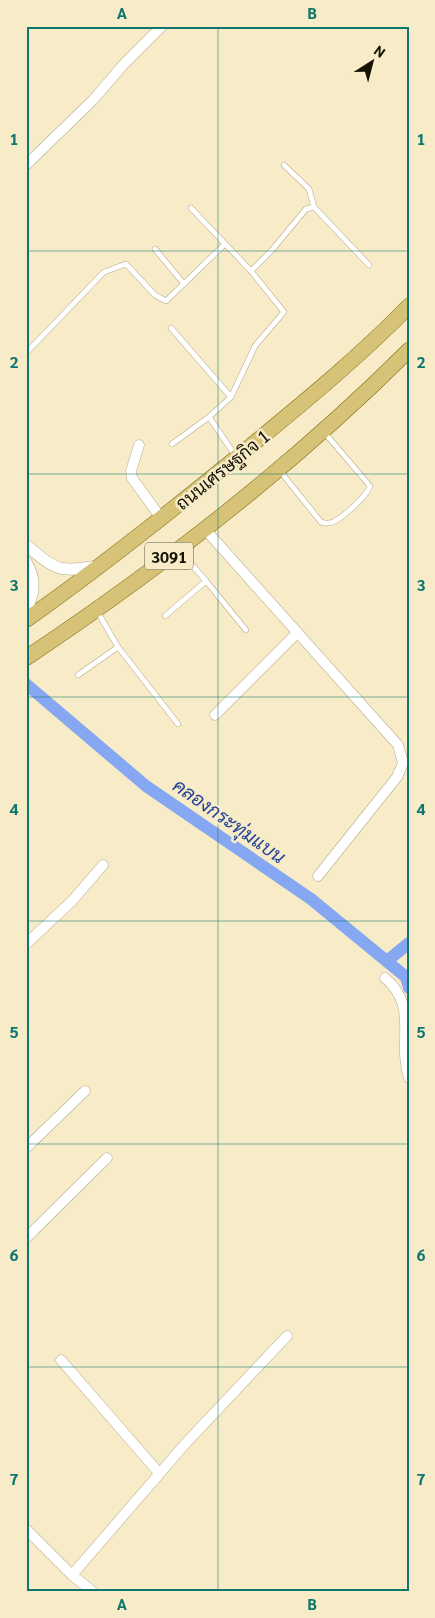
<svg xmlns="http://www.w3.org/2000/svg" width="435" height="1618" viewBox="0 0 435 1618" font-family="Georgia,Sarabun,serif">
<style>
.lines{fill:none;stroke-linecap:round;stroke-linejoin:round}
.canal{stroke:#86a7f1;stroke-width:12}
.service-casing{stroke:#b5aa88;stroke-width:6}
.minor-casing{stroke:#b5aa88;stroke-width:11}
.tertiary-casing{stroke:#b5aa88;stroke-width:12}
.primary-casing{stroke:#826b14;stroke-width:16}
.service{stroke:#fff;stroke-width:5}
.minor{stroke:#fff;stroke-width:10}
.tertiary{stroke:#fff;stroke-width:11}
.primary{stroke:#d7c377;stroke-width:15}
.grid{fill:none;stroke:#0f766e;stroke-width:1;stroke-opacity:0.55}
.labels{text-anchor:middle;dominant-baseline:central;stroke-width:5;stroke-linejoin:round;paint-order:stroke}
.shield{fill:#f7ecc7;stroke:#5a5340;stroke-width:1}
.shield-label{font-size:16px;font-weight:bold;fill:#161206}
.street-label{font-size:18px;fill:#161206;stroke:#f7ecc7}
.water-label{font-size:19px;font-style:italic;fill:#26459a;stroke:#f7ecc7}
.neatline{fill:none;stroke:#0f766e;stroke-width:2}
.grid-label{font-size:16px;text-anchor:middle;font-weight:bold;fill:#0f766e}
</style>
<rect width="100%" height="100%" fill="#f7ecc7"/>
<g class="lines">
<g class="canal">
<path d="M26 684 146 786 311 899 406 977 409 988"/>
<path d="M387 961 409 943"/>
</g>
<defs>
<g id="service">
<path d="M284 165 309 189 314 207"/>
<path d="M191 208 251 271"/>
<path d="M155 249 184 284"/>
<path d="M171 328 231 397"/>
<path d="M26 353 104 272 126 264 155 295 166 301 225 244"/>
<path d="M172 444 209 417"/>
<path d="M235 455 209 417 231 397 255 346 284 312 251 271 272 250 306 209 314 207 369 265"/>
<path d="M280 471 321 522C324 523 326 524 329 523 339 522 367 496 370 486L324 432"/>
<path d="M206 581 246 630"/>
<path d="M97 611 118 647 178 724"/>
<path d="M165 616 206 581 180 551"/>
<path d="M78 675 118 647"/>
</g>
<g id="minor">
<path d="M26 165 93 100 124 64 162 26"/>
<path d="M139 445 131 471 132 478 161 518"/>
<path d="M204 528 398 745 403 763 397 777 318 876"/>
<path d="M215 715 297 633"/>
<path d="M26 944 72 901 103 865"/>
<path d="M385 978C419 1006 397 1041 409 1078"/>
<path d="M26 1148 85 1091"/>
<path d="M26 1238 107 1158"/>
<path d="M61 1360 159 1473"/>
<path d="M26 1529 72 1575 93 1592"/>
<path d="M72 1575 185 1444 287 1336"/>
</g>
<g id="tertiary">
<path d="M26 545C56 570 58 573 98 566"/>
<path d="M26 562C37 580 34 593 26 612"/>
</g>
<g id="primary">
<path d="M26 620C102 566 175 508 247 449 303 403 358 358 409 306"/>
<path d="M26 658C162 567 293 466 409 350"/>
</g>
</defs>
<use href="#service" class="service-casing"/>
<use href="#minor" class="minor-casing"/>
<use href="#tertiary" class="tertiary-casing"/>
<use href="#primary" class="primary-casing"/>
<use href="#service" class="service"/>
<use href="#minor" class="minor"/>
<use href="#tertiary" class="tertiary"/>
<use href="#primary" class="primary"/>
</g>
<path class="grid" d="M218 26V1592M26 251H409M26 474H409M26 697H409M26 921H409M26 1144H409M26 1367H409"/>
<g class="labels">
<rect class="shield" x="145" y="542.5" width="48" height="27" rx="4"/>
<g class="shield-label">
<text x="169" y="556">3091</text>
</g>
<g class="street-label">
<text transform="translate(222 469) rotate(-39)">ถนนเศรษฐกิจ 1</text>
</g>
<g class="water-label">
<text transform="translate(230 820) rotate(35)">คลองกระทุ่มแบน</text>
</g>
</g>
<rect width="435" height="1618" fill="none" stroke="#f7ecc7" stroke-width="55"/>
<g transform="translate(372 62) rotate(36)" stroke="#f7ecc7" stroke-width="4" paint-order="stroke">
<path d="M0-4L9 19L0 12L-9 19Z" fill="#161206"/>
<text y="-8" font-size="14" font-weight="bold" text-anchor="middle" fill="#161206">N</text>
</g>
<rect x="28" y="28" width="380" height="1562" class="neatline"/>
<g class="grid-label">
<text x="122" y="19">A</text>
<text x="312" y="19">B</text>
<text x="14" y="145">1</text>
<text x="421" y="145">1</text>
<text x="14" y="368">2</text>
<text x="421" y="368">2</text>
<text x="14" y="591">3</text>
<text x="421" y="591">3</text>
<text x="14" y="815">4</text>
<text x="421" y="815">4</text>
<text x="14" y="1038">5</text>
<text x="421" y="1038">5</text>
<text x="14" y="1261">6</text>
<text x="421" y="1261">6</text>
<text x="14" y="1485">7</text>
<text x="421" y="1485">7</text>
<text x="122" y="1610">A</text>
<text x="312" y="1610">B</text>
</g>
</svg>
